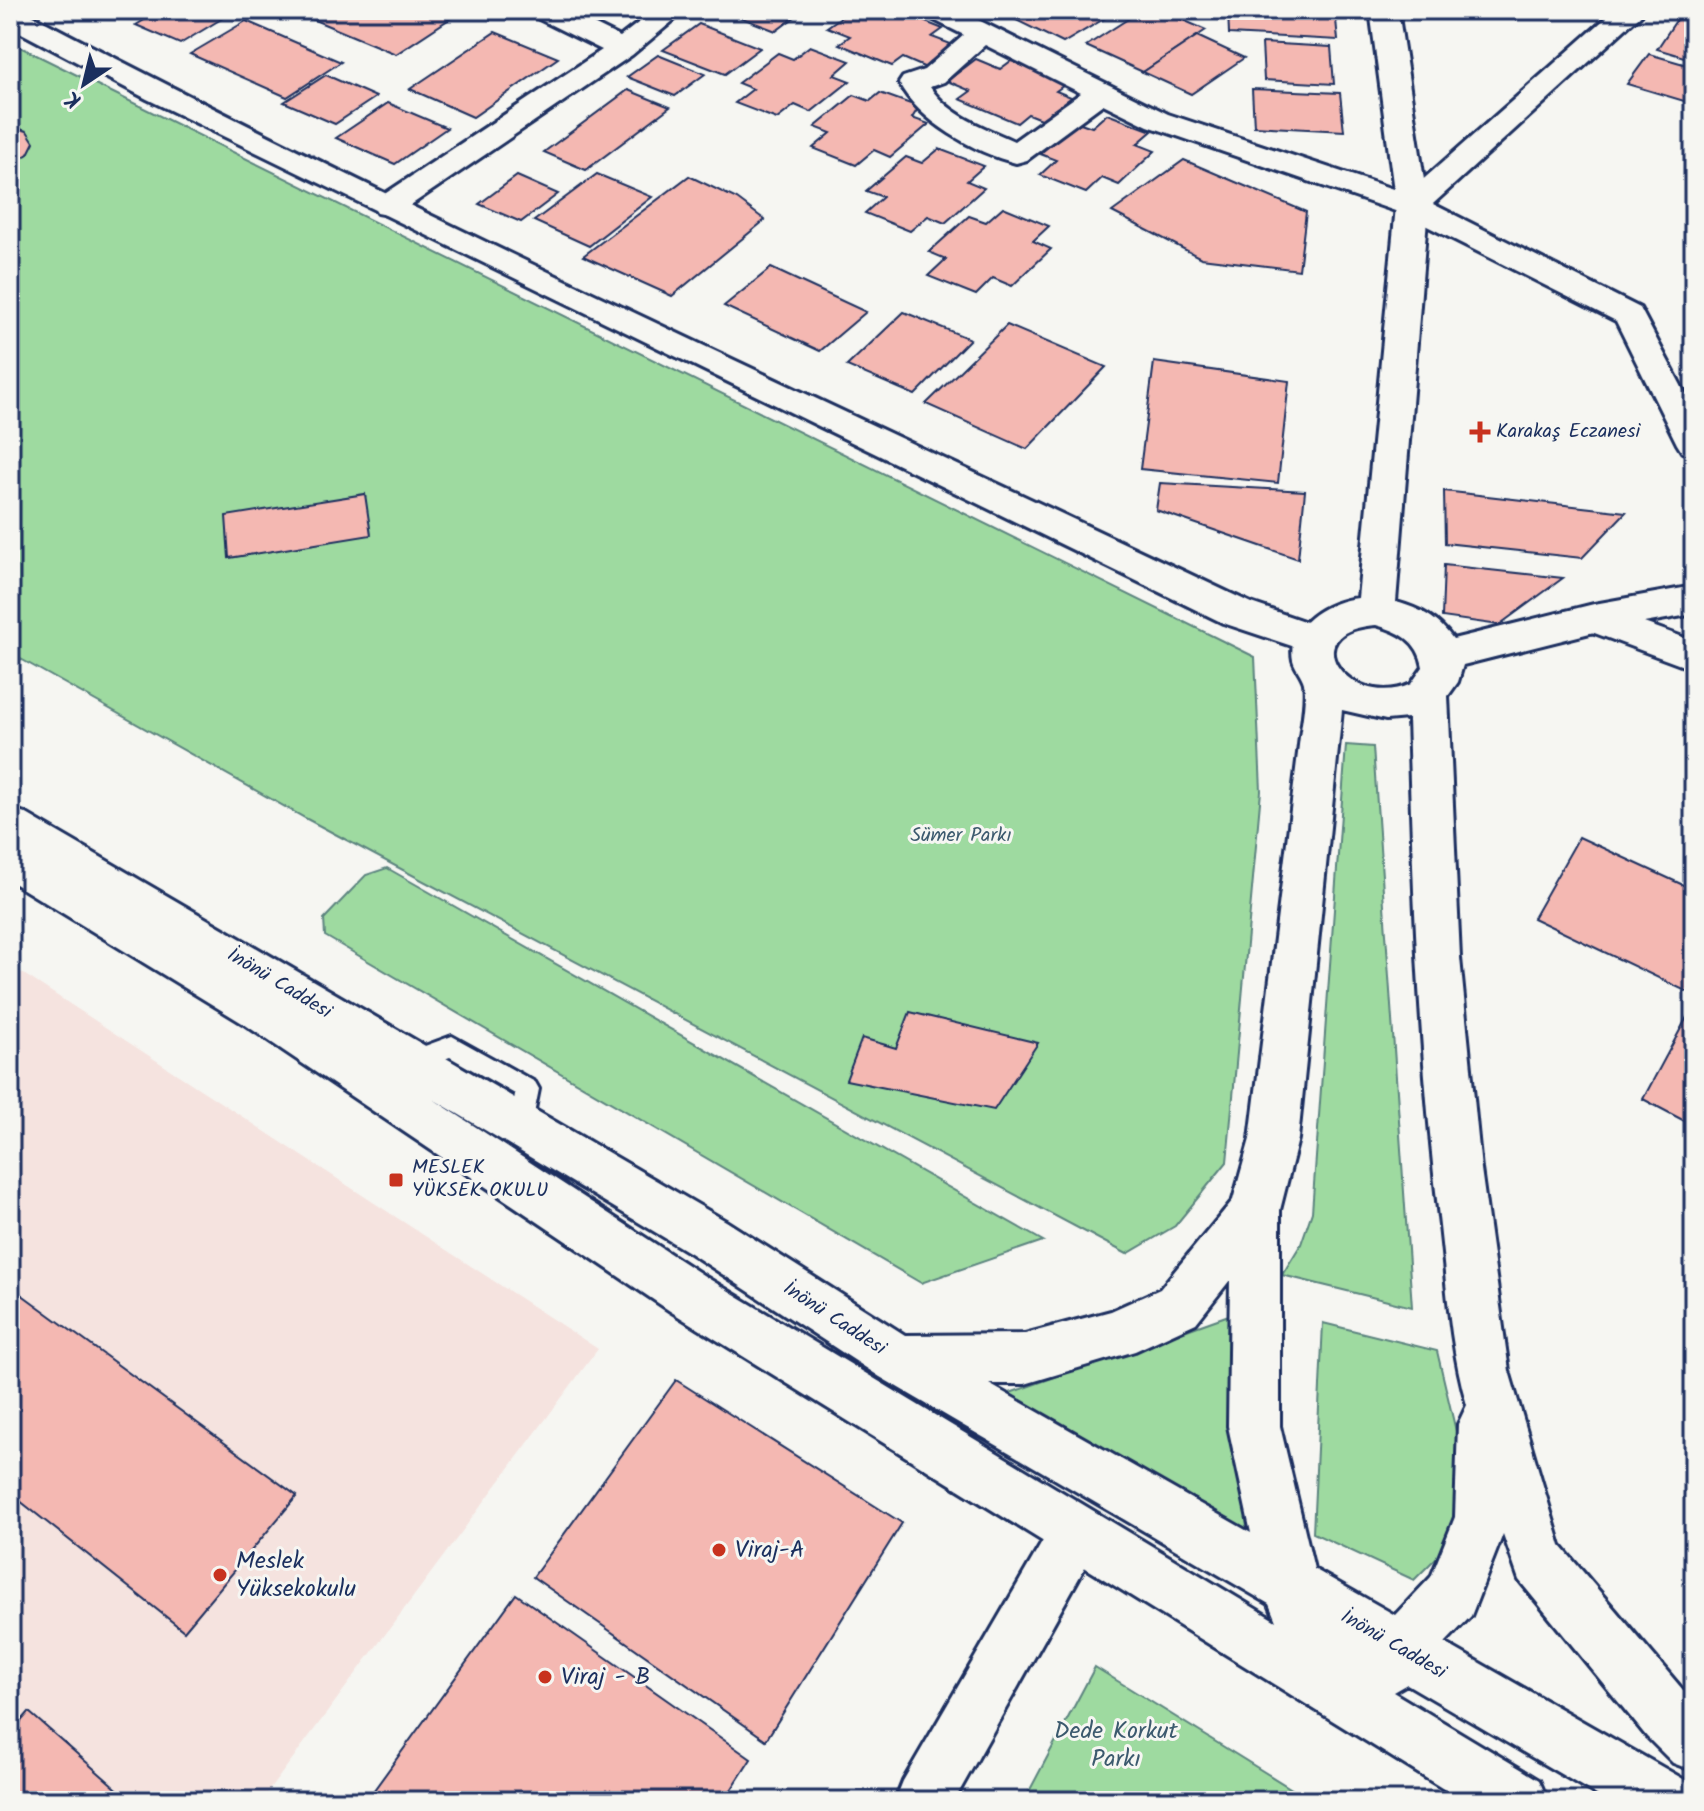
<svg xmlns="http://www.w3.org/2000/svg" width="1704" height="1811" viewBox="0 0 1704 1811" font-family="Kalam,sans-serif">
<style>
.built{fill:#f5e3df}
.green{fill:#9edaa0;stroke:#5c847f;stroke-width:2}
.building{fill:#f4b8b2;stroke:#1b2f5e;stroke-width:2}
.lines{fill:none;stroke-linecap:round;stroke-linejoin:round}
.service-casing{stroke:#1b2f5e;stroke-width:6}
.minor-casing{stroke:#1b2f5e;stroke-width:6}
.tertiary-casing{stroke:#1b2f5e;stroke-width:6}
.secondary-casing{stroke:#1b2f5e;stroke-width:6}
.service{fill:#f6f6f2;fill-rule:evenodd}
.minor{fill:#f6f6f2;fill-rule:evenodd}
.tertiary{fill:#f6f6f2;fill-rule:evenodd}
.secondary{fill:#f6f6f2;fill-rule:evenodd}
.poi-dot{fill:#c8321e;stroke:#f6f6f2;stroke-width:3}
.labels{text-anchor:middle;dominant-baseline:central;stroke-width:6;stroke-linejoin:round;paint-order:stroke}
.poi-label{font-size:20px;fill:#1b2f5e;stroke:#f6f6f2;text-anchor:start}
.park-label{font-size:20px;fill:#3c5a6e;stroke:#f6f6f2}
.street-label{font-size:20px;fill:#1b2f5e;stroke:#f6f6f2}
.near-poi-label{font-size:24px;fill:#1b2f5e;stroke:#f6f6f2;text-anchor:start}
.near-park-label{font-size:24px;fill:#3c5a6e;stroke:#f6f6f2}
</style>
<rect width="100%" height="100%" fill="#f6f6f2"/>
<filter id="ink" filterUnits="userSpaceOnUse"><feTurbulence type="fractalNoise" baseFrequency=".0125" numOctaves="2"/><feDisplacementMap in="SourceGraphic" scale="16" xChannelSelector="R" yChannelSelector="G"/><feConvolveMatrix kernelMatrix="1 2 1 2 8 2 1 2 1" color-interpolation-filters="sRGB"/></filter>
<g filter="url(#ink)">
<path class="built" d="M10 965 598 1349 261 1801H10Z"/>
<g class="green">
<path d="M10 42 1255 657 1261 791 1227 1162 1175 1226 1127 1254 305 818 10 653Z"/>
<path d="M1346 745 1373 747 1412 1307 1282 1275 1301 1244 1312 1212Z"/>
<path d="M387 868 1043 1241 921 1283 325 936 324 919 366 875Z"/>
<path d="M1229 1315 1247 1529 1007 1394Z"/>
<path d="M1323 1323 1437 1351 1463 1461 1451 1543 1414 1580 1313 1533Z"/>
<path d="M1095 1667 1311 1801H1024Z"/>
</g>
<g class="building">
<path d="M161 10H236L180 44 136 25Z"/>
<path d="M298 10H463L396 54 295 12Z"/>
<path d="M572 10H614L598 21Z"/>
<path d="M733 10H804L776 31 729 13Z"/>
<path d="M851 10H866L880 15 887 10H896L943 29 932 37 956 46 926 68 903 58 892 66 839 44 850 36 827 27Z"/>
<path d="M1032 10H1119L1063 43 1016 20Z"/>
<path d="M1142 10H1160L1206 30 1143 72 1086 46Z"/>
<path d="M1228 10H1335L1338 40 1229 34Z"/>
<path d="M1683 10H1694V60L1657 49Z"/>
<path d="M246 21 341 62 287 97 190 54Z"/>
<path d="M699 24 760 48 725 74 663 50Z"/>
<path d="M495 32 558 58 473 117 410 89Z"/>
<path d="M1197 36 1244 58 1191 94 1143 72Z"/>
<path d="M1262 43 1331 47 1334 84 1264 80Z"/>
<path d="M810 46 850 61 834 75 850 81 811 112 795 105 777 119 735 103 753 89 738 83 778 53 793 59Z"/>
<path d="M1649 54 1694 67V104L1627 84Z"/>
<path d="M658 55 705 74 675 96 627 77Z"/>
<path d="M976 59 1000 69 1011 61 1067 83 1056 91 1081 101 1053 124 1028 114 1017 123 960 99 971 91 947 81Z"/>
<path d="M326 75 376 97 335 124 284 102Z"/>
<path d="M1252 89 1340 93 1344 131 1254 126Z"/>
<path d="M628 90 670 107 586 170 544 152Z"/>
<path d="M880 93 919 107 912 118 929 124 890 157 874 150 856 165 813 148 831 133 815 127 854 95 870 101Z"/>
<path d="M388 103 447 128 395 164 336 138Z"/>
<path d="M1107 114 1152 131 1137 144 1155 151 1119 185 1102 178 1086 193 1040 175 1056 160 1040 154 1075 121 1092 127Z"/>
<path d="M10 126 27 131 34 142 28 154 10 165Z"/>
<path d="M939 149 984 166 967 181 984 188 945 223 928 216 910 231 865 213 883 197 866 191 906 157 922 163Z"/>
<path d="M1184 160 1306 212 1299 270 1201 258 1112 212Z"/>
<path d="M597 174 652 197 589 246 534 221Z"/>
<path d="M517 176 558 194 521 222 479 204Z"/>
<path d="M689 176 737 199 765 220 672 296 583 256Z"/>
<path d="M1003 207 1049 226 1033 241 1051 249 1012 286 993 278 976 295 928 276 946 259 929 252 969 216 986 222Z"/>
<path d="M771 268 866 312 820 351 724 306Z"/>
<path d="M904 312 970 339 915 395 847 366Z"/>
<path d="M1007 325 1106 367 1027 449 926 404Z"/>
<path d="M1154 362 1289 381 1278 483 1140 469Z"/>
<path d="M1160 483 1305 491 1298 559 1156 510Z"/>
<path d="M1444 491 1626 512 1582 558 1445 543Z"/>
<path d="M365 494 371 535 229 558 226 516Z"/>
<path d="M1444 565 1563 578 1499 625 1442 617Z"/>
<path d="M1579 837 1694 890V995L1533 918Z"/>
<path d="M1694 1004V1126L1643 1099Z"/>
<path d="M910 1012 1038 1043 994 1110 846 1080 862 1038 896 1048Z"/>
<path d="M10 1286 297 1496 184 1631 10 1493Z"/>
<path d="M676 1380 902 1523 766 1740 533 1577Z"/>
<path d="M516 1594 751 1759 724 1801H366Z"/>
<path d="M29 1712 131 1801H10V1734Z"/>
</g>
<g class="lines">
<defs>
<path id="service" d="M452 1036 535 1082 539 1089 530 1134 522 1137 514 1134 510 1127 515 1094 450 1057 411 1071 403 1068 399 1061 403 1054Z"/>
<g id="minor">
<path d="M529 10H565L620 37 655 10H686L632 55 399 213 388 215 377 213 373 206 377 199 602 50 533 16Z"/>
<path d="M922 10H958L1168 114 1423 199 1640 308 1694 410V455L1682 452 1677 444 1616 321 1401 213 1148 126 1103 104 1027 160 1016 163C975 153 919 121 899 83L903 77 924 70 964 35 926 16ZM985 45 1081 93 1014 141C985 128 948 115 930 87L944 82Z"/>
<path d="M1594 605 1694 641V670L1581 628 1575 618 1581 608Z"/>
<path d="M1076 1507 1094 1515 1102 1533 1094 1551 954 1801H895L903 1781 1058 1515Z"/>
</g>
<g id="tertiary">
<path d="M10 10H22C425 221 840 408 1251 603L1327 629 1333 639 1327 649 1313 653 1223 623 147 99 10 27Z"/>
<path d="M1615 10H1646L1423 213 1412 216 1401 213 1396 206 1401 199Z"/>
</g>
<path id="secondary" d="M1370 10H1398L1428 206 1396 602C1421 609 1438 618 1453 639L1594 604 1694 586V614L1594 632 1463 665 1458 682 1448 696 1460 958 1481 1169 1509 1371 1561 1546 1694 1703V1771L1673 1763 1647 1737 1519 1580 1503 1534 1471 1616 1445 1643 1685 1780 1694 1801H1607L1407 1684 1393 1692 1539 1780 1548 1801H1463L670 1311 244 1024 10 881V808L25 813 726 1221 905 1335 1025 1334 1111 1311 1160 1289 1233 1200 1250 1139 1299 745C1301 726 1307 701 1304 683 1302 675 1295 668 1293 660 1286 624 1328 601 1358 598L1396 206ZM1376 625C1399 631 1419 641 1423 667L1411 684C1351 712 1289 631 1376 625ZM1342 710 1386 720 1408 718C1413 887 1419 1057 1440 1226 1447 1286 1450 1347 1467 1405L1458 1424 1455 1517 1431 1577 1395 1615 1314 1569 1280 1426V1210L1298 1139ZM433 1099 690 1253 880 1377 1269 1604 1276 1621 706 1277ZM1230 1280 1228 1426 1251 1533 989 1384H1025L1135 1351 1196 1323Z"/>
</defs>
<use href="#service" class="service-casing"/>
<use href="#minor" class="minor-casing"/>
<use href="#tertiary" class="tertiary-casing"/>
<use href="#secondary" class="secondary-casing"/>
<use href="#service" class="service"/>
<use href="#minor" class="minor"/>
<use href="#tertiary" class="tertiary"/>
<use href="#secondary" class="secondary"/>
</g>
</g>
<g class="poi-dot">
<path d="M1476 420h8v8h8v8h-8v8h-8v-8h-8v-8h8z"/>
<rect x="388" y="1172" width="16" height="16" rx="4"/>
<circle cx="719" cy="1550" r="8"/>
<circle cx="220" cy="1575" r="8"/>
<circle cx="545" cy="1677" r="8"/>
</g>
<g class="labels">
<g class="poi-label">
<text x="1496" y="432">Karakaş Eczanesi</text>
<text x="412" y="1168">MESLEK<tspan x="412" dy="23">YÜKSEK OKULU</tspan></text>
</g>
<g class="park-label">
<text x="961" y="836">Sümer Parkı</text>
</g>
<g class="street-label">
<text transform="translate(279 984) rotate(31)">İnönü Caddesi</text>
<text transform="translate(834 1319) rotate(33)">İnönü Caddesi</text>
<text transform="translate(1393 1645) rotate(30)">İnönü Caddesi</text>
</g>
<g class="near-poi-label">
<text x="735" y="1550">Viraj-A</text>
<text x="236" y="1561">Meslek<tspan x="236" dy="28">Yüksekokulu</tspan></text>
<text x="561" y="1677">Viraj - B</text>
</g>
<g class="near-park-label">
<text x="1116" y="1731">Dede Korkut<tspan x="1116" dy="28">Parkı</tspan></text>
</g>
</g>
<rect width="1704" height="1811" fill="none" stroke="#f6f6f2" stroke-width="40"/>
<rect x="20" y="20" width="1664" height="1771" fill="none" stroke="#1b2f5e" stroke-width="3" filter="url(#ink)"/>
<g transform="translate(84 84) rotate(215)" stroke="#f6f6f2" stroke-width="6" paint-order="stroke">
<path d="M0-6L14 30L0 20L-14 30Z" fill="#1b2f5e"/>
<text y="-12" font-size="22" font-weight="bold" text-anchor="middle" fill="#1b2f5e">K</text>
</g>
</svg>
